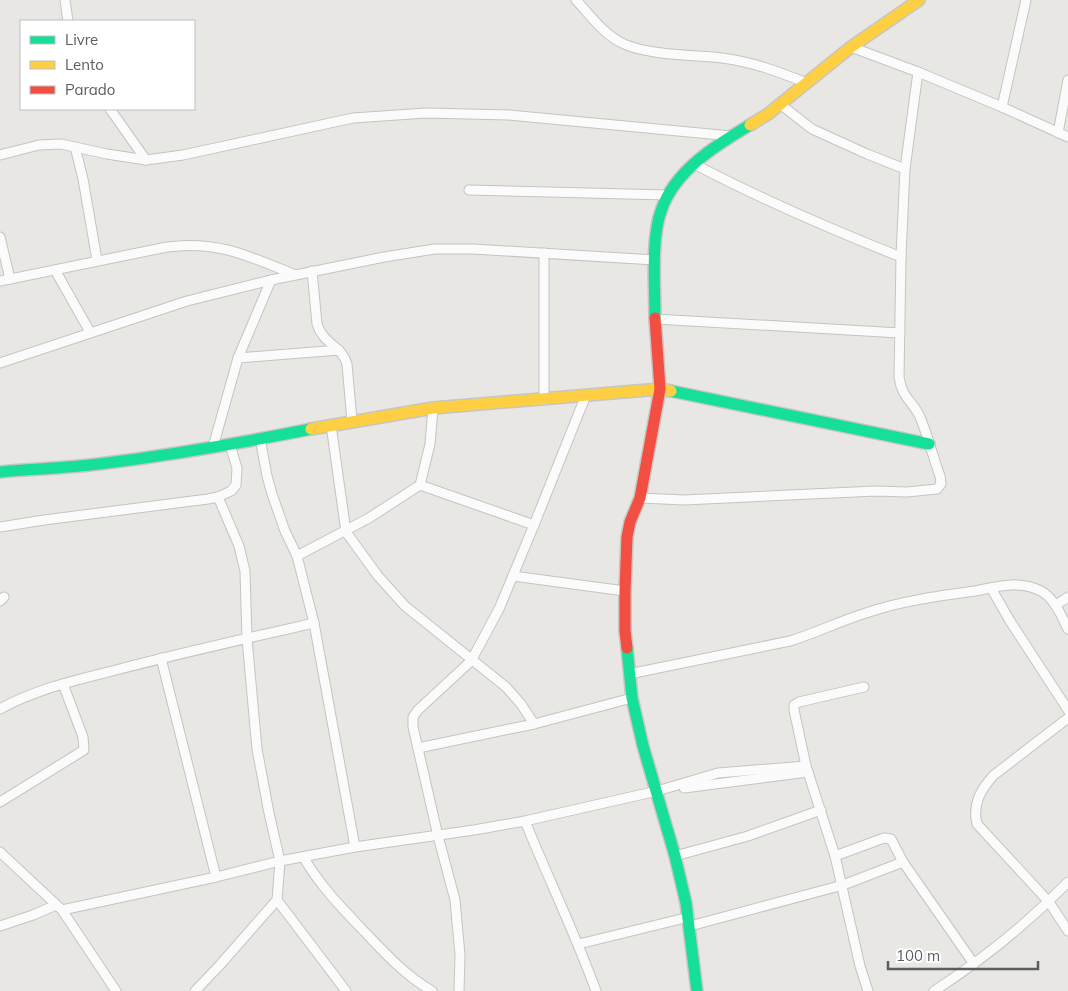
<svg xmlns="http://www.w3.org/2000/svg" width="1068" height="991" viewBox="0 0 1068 991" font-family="Mulish,sans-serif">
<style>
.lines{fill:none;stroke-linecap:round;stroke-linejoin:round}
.street-casing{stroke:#c4c4c3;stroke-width:11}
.fast-casing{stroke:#c5c6c5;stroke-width:14}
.slow-casing{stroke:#c5c6c5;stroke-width:14}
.jam-casing{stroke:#c5c6c5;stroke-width:14}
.street{stroke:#fcfbfb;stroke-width:9}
.fast{stroke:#16e098;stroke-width:11}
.slow{stroke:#ffcf43;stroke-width:11}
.jam{stroke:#f24e42;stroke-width:11}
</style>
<rect width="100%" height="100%" fill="#e9e7e3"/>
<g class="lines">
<defs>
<g id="street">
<path d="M65 0 68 21"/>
<path d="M576 0C591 16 604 35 624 44 648 55 694 55 722 58 753 62 779 72 807 83"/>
<path d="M851 47 918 72 1002 107 1068 137"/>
<path d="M780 104 812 129 867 154 905 169"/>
<path d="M1002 107 1026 0"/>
<path d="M110 109 146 160"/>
<path d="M1058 133 1068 80"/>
<path d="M75 147 83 179 97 260"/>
<path d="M0 155 39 145 61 144 107 154 146 160 183 155 353 118 426 113 509 115 731 136"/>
<path d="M694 164C761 199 830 229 901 257"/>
<path d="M469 190 667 195"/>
<path d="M0 237 10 279"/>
<path d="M55 270 90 332"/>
<path d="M312 271 317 324C323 344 342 346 347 364L352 421"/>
<path d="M0 281 167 247C216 240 249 256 293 274"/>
<path d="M655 319 900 333"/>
<path d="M238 358 339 350"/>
<path d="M0 363 187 301 271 280 384 257 435 249H473L655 260"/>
<path d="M544 400V253"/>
<path d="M331 425 346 532 378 576 405 606 506 687 521 704 534 724"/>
<path d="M260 438 267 476 272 494 285 531 297 556 314 623 355 847"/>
<path d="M213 447 238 358 271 280"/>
<path d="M420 485 534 525"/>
<path d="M640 498 684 500 876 491 907 492 937 489 941 484 940 476C933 457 928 436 920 417 912 400 902 398 899 377L901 257 905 169 918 72"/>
<path d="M0 527 44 520 208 499 218 497 231 491 236 485 237 468 230 445"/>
<path d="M297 556 369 518 420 485 430 444 433 408"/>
<path d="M513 576 625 591"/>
<path d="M991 588 1010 621 1068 710"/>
<path d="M0 601 4 597"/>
<path d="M1056 605 1068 597"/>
<path d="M161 658 216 877"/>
<path d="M629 674 790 641C816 633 840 621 866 613 901 601 938 596 975 591 995 587 1019 580 1039 590 1054 597 1061 615 1068 629"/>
<path d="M864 687 799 702 794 705V710L806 766 835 856 860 966 868 991"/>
<path d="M0 709C36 689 76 680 116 670 181 653 248 638 314 623"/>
<path d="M1068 718 994 775C981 789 972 804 977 824L1049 902 1068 931"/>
<path d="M418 748 534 724 632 698"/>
<path d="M684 788 808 772"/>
<path d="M0 802 84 750 83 737 63 684"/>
<path d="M525 821C548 878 575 933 596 991"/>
<path d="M0 852 62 910 116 991"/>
<path d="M675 856 748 836 821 810"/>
<path d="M835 856 884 838 891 839 903 862 974 964"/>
<path d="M304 858C319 884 339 905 360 927 382 950 403 974 432 991"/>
<path d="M277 900 346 991"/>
<path d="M62 910 216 877 280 861 355 847 474 830 525 821 657 791 718 773 806 766"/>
<path d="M0 926 33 915 56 905"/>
<path d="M690 926 843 885 903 862"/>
<path d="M579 944 689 917"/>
<path d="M195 991 219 966 277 900 280 861 269 813 257 749 247 639 245 571 239 546 218 497"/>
<path d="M459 991 460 955 455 900 438 836 413 727V717L418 710 471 661 499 609 534 525 586 395"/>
<path d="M934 991C982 960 1028 923 1068 882"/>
</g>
<g id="fast">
<path d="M655 318C655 288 651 238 661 211 674 171 716 145 750 125"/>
<path d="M671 391 929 444"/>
<path d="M0 472C33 469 66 468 99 464 171 455 241 443 311 429"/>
<path d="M627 648 632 698 643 746 675 856 686 903 697 991"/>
</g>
<g id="slow">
<path d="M750 125 768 114 851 47 919 0"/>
<path d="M311 429 433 408 660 389 671 391"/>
</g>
<path id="jam" d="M627 648 625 631V591L627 537 630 522 640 498 660 389 655 318"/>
</defs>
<use href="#street" class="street-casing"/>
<use href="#fast" class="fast-casing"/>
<use href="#slow" class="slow-casing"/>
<use href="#jam" class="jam-casing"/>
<use href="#street" class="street"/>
<use href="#fast" class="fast"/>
<use href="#slow" class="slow"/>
<use href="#jam" class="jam"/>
</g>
<rect x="20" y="20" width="175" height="90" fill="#ffffff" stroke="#bdbfc0"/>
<rect x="30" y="36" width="25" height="8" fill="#16e098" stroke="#bdbfc0"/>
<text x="65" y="45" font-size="15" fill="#595e61">Livre</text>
<rect x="30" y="61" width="25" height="8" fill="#ffcf43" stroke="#bdbfc0"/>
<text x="65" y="70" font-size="15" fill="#595e61">Lento</text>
<rect x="30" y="86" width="25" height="8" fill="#f24e42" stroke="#bdbfc0"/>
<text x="65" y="95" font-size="15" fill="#595e61">Parado</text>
<path d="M888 961v8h150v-8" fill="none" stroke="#595e61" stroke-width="2.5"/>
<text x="896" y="961" font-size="15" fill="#595e61" stroke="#ffffff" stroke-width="4" paint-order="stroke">100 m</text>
</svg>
